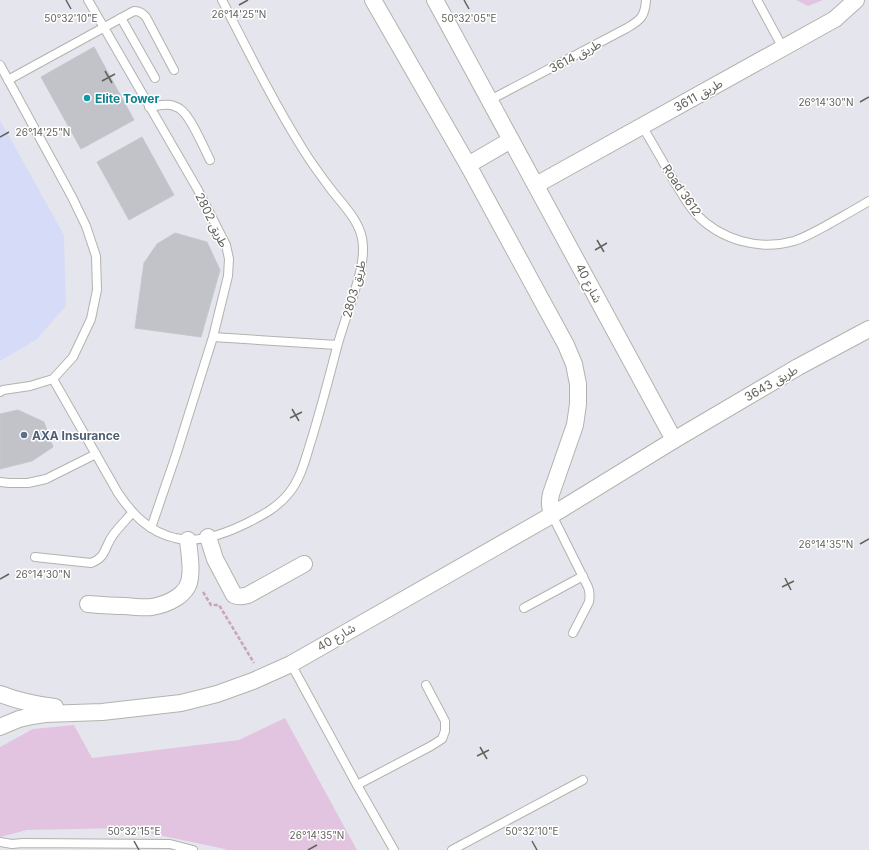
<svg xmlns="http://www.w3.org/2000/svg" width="869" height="850" viewBox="0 0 869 850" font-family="Inter,'Noto Sans Arabic',sans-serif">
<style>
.green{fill:#e2c4e1}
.sand{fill:#d6dcf7}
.building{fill:#c1c3c9;stroke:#c4c7d1}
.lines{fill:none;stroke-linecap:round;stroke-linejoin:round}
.service-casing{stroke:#b3b2ad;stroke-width:10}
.minor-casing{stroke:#b3b2ad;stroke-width:18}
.path{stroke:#caa2bd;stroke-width:2.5;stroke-dasharray:4 2;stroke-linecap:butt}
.service{stroke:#fff;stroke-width:8}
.minor{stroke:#fff;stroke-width:16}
.ticks{fill:none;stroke:#63615c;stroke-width:1.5}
.culture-dot{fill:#0f9aa8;stroke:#fff;stroke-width:1.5}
.service-dot{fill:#5c6f8a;stroke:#fff;stroke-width:1.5}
.labels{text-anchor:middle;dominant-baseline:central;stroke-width:3;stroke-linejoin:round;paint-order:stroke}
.street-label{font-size:12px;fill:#63615c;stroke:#fff}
.culture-label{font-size:12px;font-weight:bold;fill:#0d838f;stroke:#fff;text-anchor:start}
.service-label{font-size:12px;font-weight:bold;fill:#4e5e75;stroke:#fff;text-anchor:start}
.ticks-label{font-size:10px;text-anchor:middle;fill:#63615c;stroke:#fff;stroke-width:3;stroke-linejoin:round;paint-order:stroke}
</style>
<rect width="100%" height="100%" fill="#e5e6ed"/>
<g class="green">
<path d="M796 0H823L808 6Z"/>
<path d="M285 718 357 850H226L225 849 125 828 27 830 0 837V747L33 729 74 725 92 758 239 740Z"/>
</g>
<path class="sand" d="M0 120 64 235 66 306 36 340 0 361Z"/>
<g class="building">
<path d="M94 47 134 120 81 149 41 77Z"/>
<path d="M142 137 174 195 129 220 97 162Z"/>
<path d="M175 233 207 242 220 270 201 337 135 328 144 263 157 244Z"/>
<path d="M18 410 44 422 53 447 32 461 0 469V414Z"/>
</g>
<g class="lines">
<defs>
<g id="service">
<path d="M88 0 198 190 226 245 229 259 228 276 213 337 176 455 151 528"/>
<path d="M757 0 783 48"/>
<path d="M121 18 155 78"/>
<path d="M0 65 72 197 86 226 96 256 97 290 91 319 73 357 53 379 30 386 3 390 0 392"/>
<path d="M8 80 134 11C140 11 142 13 146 17L174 70"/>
<path d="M490 100 627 28C641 20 645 16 646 0"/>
<path d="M149 107C156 106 164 104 171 105 173 106 178 107 180 109 190 115 204 148 210 160"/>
<path d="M642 126C653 144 663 162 674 181 681 192 687 204 696 214 721 240 759 251 794 241 806 237 818 230 829 224 843 216 856 209 869 201"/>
<path d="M213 337 337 345"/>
<path d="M53 379 118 493C132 514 149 532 175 538 180 539 185 540 190 540 210 539 229 532 247 523 263 515 278 507 289 493 302 477 306 456 312 438 321 408 329 378 337 347 344 321 355 295 361 268 363 258 364 248 362 238 358 219 342 204 330 188 321 176 312 164 304 151 274 103 248 51 222 0"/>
<path d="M0 482 9 483H28L46 479 96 454"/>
<path d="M552 515 588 587C590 592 590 596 589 602L573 633"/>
<path d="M35 557 91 563C107 557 104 547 113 535 119 527 126 520 132 513"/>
<path d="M524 608 583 576"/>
<path d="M291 664 357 785 394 850"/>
<path d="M357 785 431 746 442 739 445 731V721L426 685"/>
<path d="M0 842 12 844 23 843 170 844 193 850"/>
<path d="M452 850 583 780"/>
</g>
<g id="minor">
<path d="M373 0 468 165 566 345 574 364 578 384V404L575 425 551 494C549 502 550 507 552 515"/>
<path d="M435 0 674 440"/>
<path d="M468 165 511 140"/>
<path d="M536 185 835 19 856 0"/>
<path d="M208 537 215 559 234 595C239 597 242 597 248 595L304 564"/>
<path d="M88 604C100 605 113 606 125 606 134 607 143 608 152 607 168 604 189 595 190 577 192 566 189 552 188 540"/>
<path d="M0 694C18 701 36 705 55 707"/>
<path d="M0 727 19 719 32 716 45 714 102 712 181 703 217 694 253 681 291 664 552 515 674 440 798 367 869 329"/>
</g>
</defs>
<use href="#service" class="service-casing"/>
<use href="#minor" class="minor-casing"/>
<path class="path" d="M203 592 211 605H219L254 663"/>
<use href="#service" class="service"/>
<use href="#minor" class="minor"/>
</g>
<path class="ticks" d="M66 0 71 9M464 0 469 9M239 5 248 0M105 71 112 83M102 81 115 74M860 102 869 97M0 137 9 132M597 240 604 252M595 250 607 243M292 409 299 421M290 418 302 412M860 544 869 539M785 578 791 590M0 579 9 574M782 587 794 581M480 747 487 759M477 756 489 750M134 841 139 850M532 841 537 850M308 850 317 845"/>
<circle class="culture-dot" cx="87" cy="98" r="4"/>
<circle class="service-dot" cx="24" cy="435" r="4"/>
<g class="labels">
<g class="street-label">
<text transform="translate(575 56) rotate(-28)">طريق 3614</text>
<text transform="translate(698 95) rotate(-29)">طريق 3611</text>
<text transform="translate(682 190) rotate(56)">Road 3612</text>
<text transform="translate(212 220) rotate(64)">طريق 2802</text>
<text transform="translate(589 283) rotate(62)">شارع 40</text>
<text transform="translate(354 289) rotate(-75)">طريق 2803</text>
<text transform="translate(771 383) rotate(-30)">طريق 3643</text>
<text transform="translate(336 637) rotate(-30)">شارع 40</text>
</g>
<g class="culture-label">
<text x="95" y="98">Elite Tower</text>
</g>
<g class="service-label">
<text x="32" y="435">AXA Insurance</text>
</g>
</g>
<g class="ticks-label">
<text x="239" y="18">26°14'25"N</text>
<text x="71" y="22">50°32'10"E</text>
<text x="469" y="22">50°32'05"E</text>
<text x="826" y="106">26°14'30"N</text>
<text x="43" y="136">26°14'25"N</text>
<text x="826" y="548">26°14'35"N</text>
<text x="43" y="578">26°14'30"N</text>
<text x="134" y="835">50°32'15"E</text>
<text x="532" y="835">50°32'10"E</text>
<text x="317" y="839">26°14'35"N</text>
</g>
</svg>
